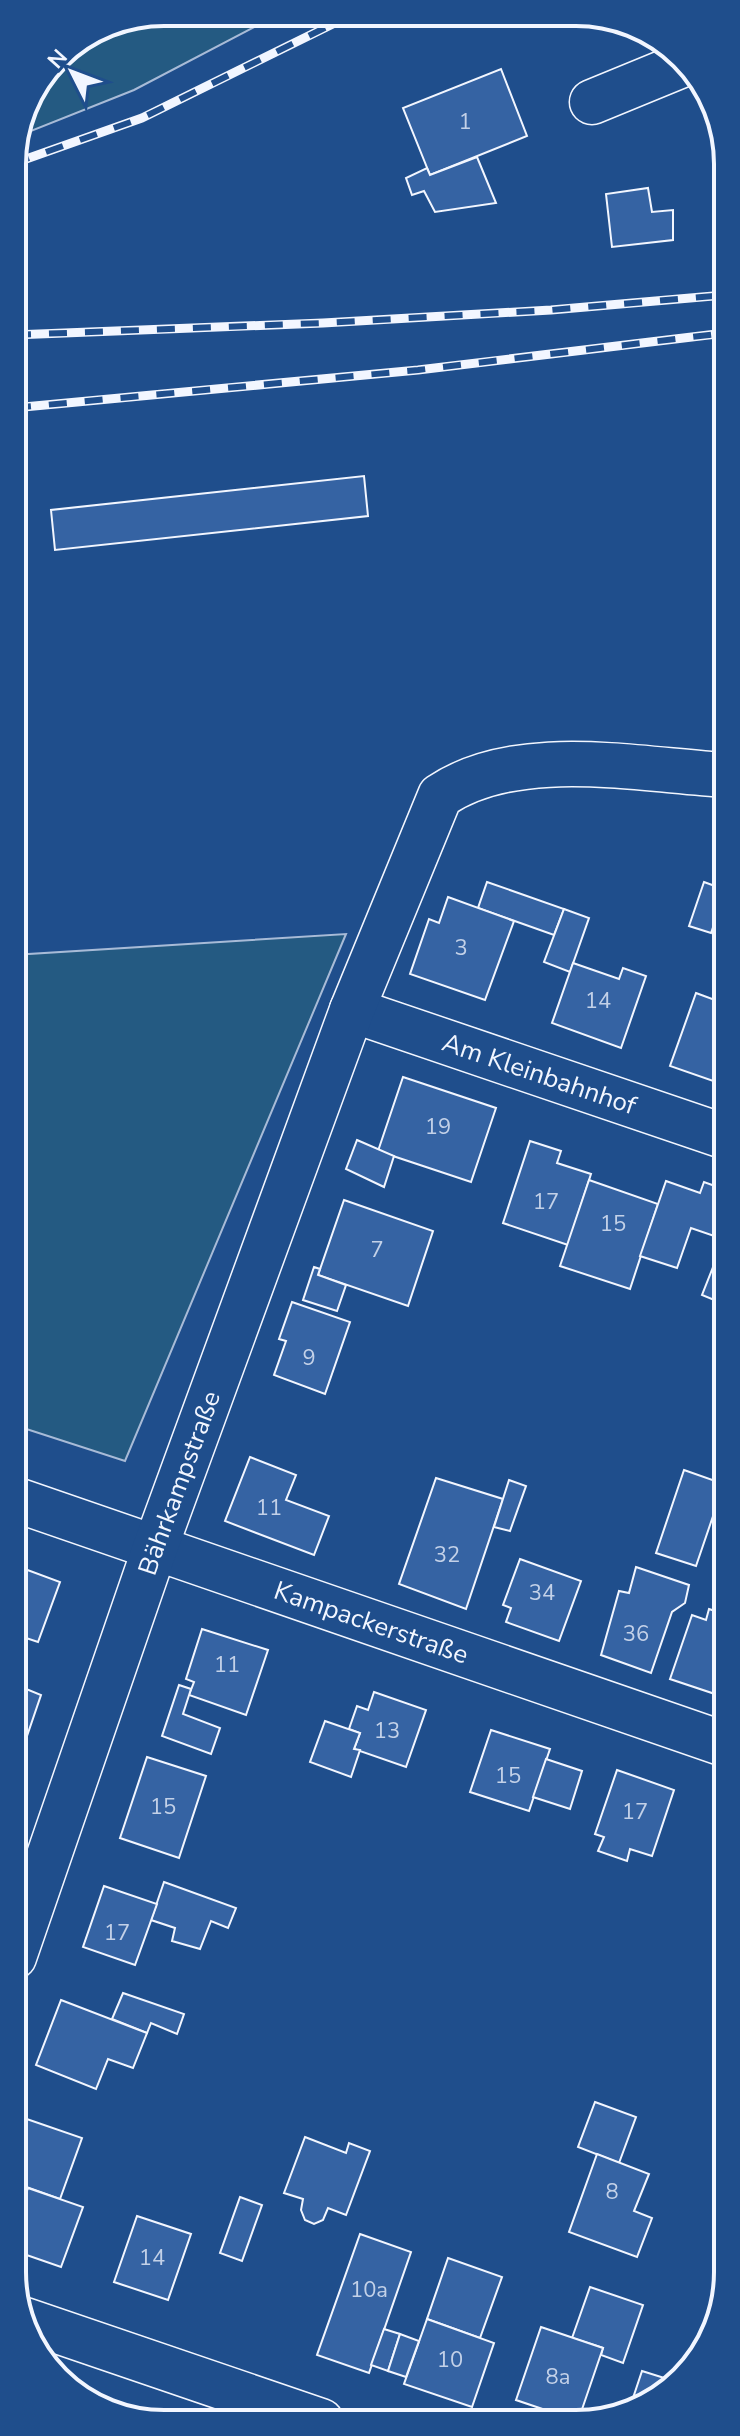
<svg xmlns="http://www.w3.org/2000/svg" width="740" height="2436" viewBox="0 0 740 2436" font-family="'Nunito Sans',sans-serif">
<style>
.green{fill:#245a82;stroke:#a8bbd7;stroke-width:2}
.building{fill:#3563a3;stroke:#f2f6ff;stroke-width:2}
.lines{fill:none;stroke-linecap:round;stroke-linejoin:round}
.minor-casing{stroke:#f2f6ff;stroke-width:47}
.minor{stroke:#1f4e8c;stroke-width:44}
.rail-casing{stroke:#f2f6ff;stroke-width:9}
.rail{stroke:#1f4e8c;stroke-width:6;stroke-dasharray:18;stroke-linecap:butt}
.labels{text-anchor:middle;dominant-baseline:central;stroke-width:6;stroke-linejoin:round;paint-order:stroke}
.number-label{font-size:22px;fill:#c3d1e8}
.street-label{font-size:26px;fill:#f2f6ff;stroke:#1f4e8c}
.rim{fill:none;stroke:#f2f6ff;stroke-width:4}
</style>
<rect width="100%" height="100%" fill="#1f4e8c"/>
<g class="green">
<path d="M164 12 281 13 134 90 21 135 57 56 106 23Z"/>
<path d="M346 934 125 1461 14 1425 13 955Z"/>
</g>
<g class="building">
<path d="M501 69 527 136 430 175 403 108Z"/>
<path d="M477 157 496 203 435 212 424 191 412 195 406 178 427 168 430 175Z"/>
<path d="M648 188 652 212 673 210V240L612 247 606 194Z"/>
<path d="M364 476 368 516 55 550 51 510Z"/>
<path d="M487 882 564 909 554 935 478 908Z"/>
<path d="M704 882 726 890 711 933 689 926Z"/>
<path d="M726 891V918L718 915Z"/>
<path d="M448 897 514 921 485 1000 410 974 429 919 439 923Z"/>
<path d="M564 909 589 918 570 972 544 962Z"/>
<path d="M573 963 619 979 623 968 646 976 621 1048 552 1023Z"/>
<path d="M696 993 726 1004 716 1039 726 1043V1062L719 1083 670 1066Z"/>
<path d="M403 1077 496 1108 471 1182 378 1151Z"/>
<path d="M357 1140 394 1156 384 1187 346 1169Z"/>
<path d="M530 1141 561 1151 557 1163 591 1174 568 1245 503 1223Z"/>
<path d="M589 1180 658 1204 630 1289 560 1266Z"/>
<path d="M666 1181 700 1193 704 1182 726 1190V1220L720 1238 691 1228 677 1268 640 1256Z"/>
<path d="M344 1200 433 1231 408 1306 318 1275Z"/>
<path d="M717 1257 726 1261 724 1304 702 1295Z"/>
<path d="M314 1267 320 1269 318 1275 346 1285 337 1311 303 1300Z"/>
<path d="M292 1302 350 1322 325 1394 274 1375 286 1341 279 1339Z"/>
<path d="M250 1457 296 1475 286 1500 329 1516 314 1555 225 1521Z"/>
<path d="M684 1470 724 1484 696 1566 656 1553Z"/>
<path d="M436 1478 503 1499 466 1609 399 1584Z"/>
<path d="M509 1480 526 1486 510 1531 494 1527Z"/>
<path d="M520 1559 581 1581 559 1641 506 1622 511 1608 503 1605Z"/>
<path d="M14 1565 60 1582 38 1642 14 1634Z"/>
<path d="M636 1567 689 1585 685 1603 672 1612 651 1673 601 1655 619 1591 629 1593Z"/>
<path d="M709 1609 727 1615V1698L670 1679 692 1615 706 1620Z"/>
<path d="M202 1629 268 1650 246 1715 189 1695 194 1682 186 1679Z"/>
<path d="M14 1684 41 1695 27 1736 14 1732 21 1707 14 1704Z"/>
<path d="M179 1685 191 1689 183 1714 220 1728 211 1754 162 1736Z"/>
<path d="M374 1692 426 1710 406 1767 354 1749 360 1733 349 1729 357 1706 368 1710Z"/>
<path d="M325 1721 360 1733 354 1749 360 1750 351 1777 310 1762Z"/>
<path d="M491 1730 550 1749 529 1811 470 1792Z"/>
<path d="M147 1757 206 1776 179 1858 120 1838Z"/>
<path d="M546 1759 582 1771 570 1809 533 1797Z"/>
<path d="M617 1770 674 1790 652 1856 630 1849 627 1861 598 1851 604 1837 595 1834Z"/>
<path d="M164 1882 236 1908 228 1928 211 1921 200 1949 172 1941 175 1928 151 1920Z"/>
<path d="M104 1886 157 1904 135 1965 83 1947Z"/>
<path d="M123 1993 184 2014 177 2034 151 2023 147 2033 112 2019Z"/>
<path d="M61 2000 147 2033 133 2068 108 2059 96 2089 36 2065Z"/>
<path d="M595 2102 636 2117 619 2163 578 2147Z"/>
<path d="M18 2116 82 2138 60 2199 15 2183V2126Z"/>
<path d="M305 2137 346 2153 349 2143 370 2151 346 2215 328 2208 323 2220 314 2224 305 2220 301 2210 303 2199 284 2193Z"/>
<path d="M597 2154 649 2174 634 2211 652 2218 637 2257 569 2232Z"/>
<path d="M28 2188 83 2207 61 2267 15 2251V2225Z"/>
<path d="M240 2197 262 2205 242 2261 220 2253Z"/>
<path d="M137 2216 191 2234 168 2300 114 2282Z"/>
<path d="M360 2234 411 2252 369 2373 317 2355Z"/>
<path d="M448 2258 502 2277 480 2338 427 2319Z"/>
<path d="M590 2287 643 2305 623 2363 601 2355 603 2348 572 2338Z"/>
<path d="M427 2319 494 2343 472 2407 404 2384Z"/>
<path d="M541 2327 603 2348 578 2421 516 2400Z"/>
<path d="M384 2329 400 2334 388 2371 371 2365Z"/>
<path d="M400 2334 419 2341 406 2377 388 2371Z"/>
<path d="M642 2371 674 2381 630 2407Z"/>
</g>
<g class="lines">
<defs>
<g id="minor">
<path d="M592 102 687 63"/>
<path id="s1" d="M352 1010 726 1137"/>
<path id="s2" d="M14 1499 727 1745"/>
<path id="s3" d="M14 1957 155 1548 352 1010 440 796C516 744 638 770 726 775"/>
<path d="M25 2320 321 2421"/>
</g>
</defs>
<use href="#minor" class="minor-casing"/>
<use href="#minor" class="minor"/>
<defs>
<g id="rail">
<path d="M12 164 142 118 355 13"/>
<path d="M13 335 323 323 551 310 725 295"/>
<path d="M13 408 418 370 725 333"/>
</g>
</defs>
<use href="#rail" class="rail-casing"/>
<use href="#rail" class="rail"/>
</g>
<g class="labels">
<g class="number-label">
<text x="465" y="122">1</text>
<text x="461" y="948">3</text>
<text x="598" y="1001">14</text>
<text x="438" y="1127">19</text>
<text x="546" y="1202">17</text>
<text x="613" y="1224">15</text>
<text x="377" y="1250">7</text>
<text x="309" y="1358">9</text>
<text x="269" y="1508">11</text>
<text x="447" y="1555">32</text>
<text x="542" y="1593">34</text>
<text x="636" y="1634">36</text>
<text x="227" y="1665">11</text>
<text x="387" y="1731">13</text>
<text x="508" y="1776">15</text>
<text x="163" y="1807">15</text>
<text x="635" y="1812">17</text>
<text x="117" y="1933">17</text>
<text x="612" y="2192">8</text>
<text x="152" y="2258">14</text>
<text x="369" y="2290">10a</text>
<text x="450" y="2360">10</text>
<text x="558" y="2377">8a</text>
</g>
<g class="street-label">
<text stroke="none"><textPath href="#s1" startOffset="198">Am Kleinbahnhof</textPath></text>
<text stroke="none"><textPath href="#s3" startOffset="502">Bährkampstraße</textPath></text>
<text stroke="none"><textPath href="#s2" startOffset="378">Kampackerstraße</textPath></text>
</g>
</g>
<path d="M0 0H740V2436H0ZM164 26H576A138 138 0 0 1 714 164V2272A138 138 0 0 1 576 2410H164A138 138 0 0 1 26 2272V164A138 138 0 0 1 164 26Z" fill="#1f4e8c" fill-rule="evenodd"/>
<path class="rim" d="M164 26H576A138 138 0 0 1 714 164V2272A138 138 0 0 1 576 2410H164A138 138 0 0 1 26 2272V164A138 138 0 0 1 164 26Z"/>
<g transform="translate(72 72) rotate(312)" stroke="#1f4e8c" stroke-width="6" paint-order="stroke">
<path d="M0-6L14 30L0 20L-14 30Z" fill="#f2f6ff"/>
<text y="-12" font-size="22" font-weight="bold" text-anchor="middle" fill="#f2f6ff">N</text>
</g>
</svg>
